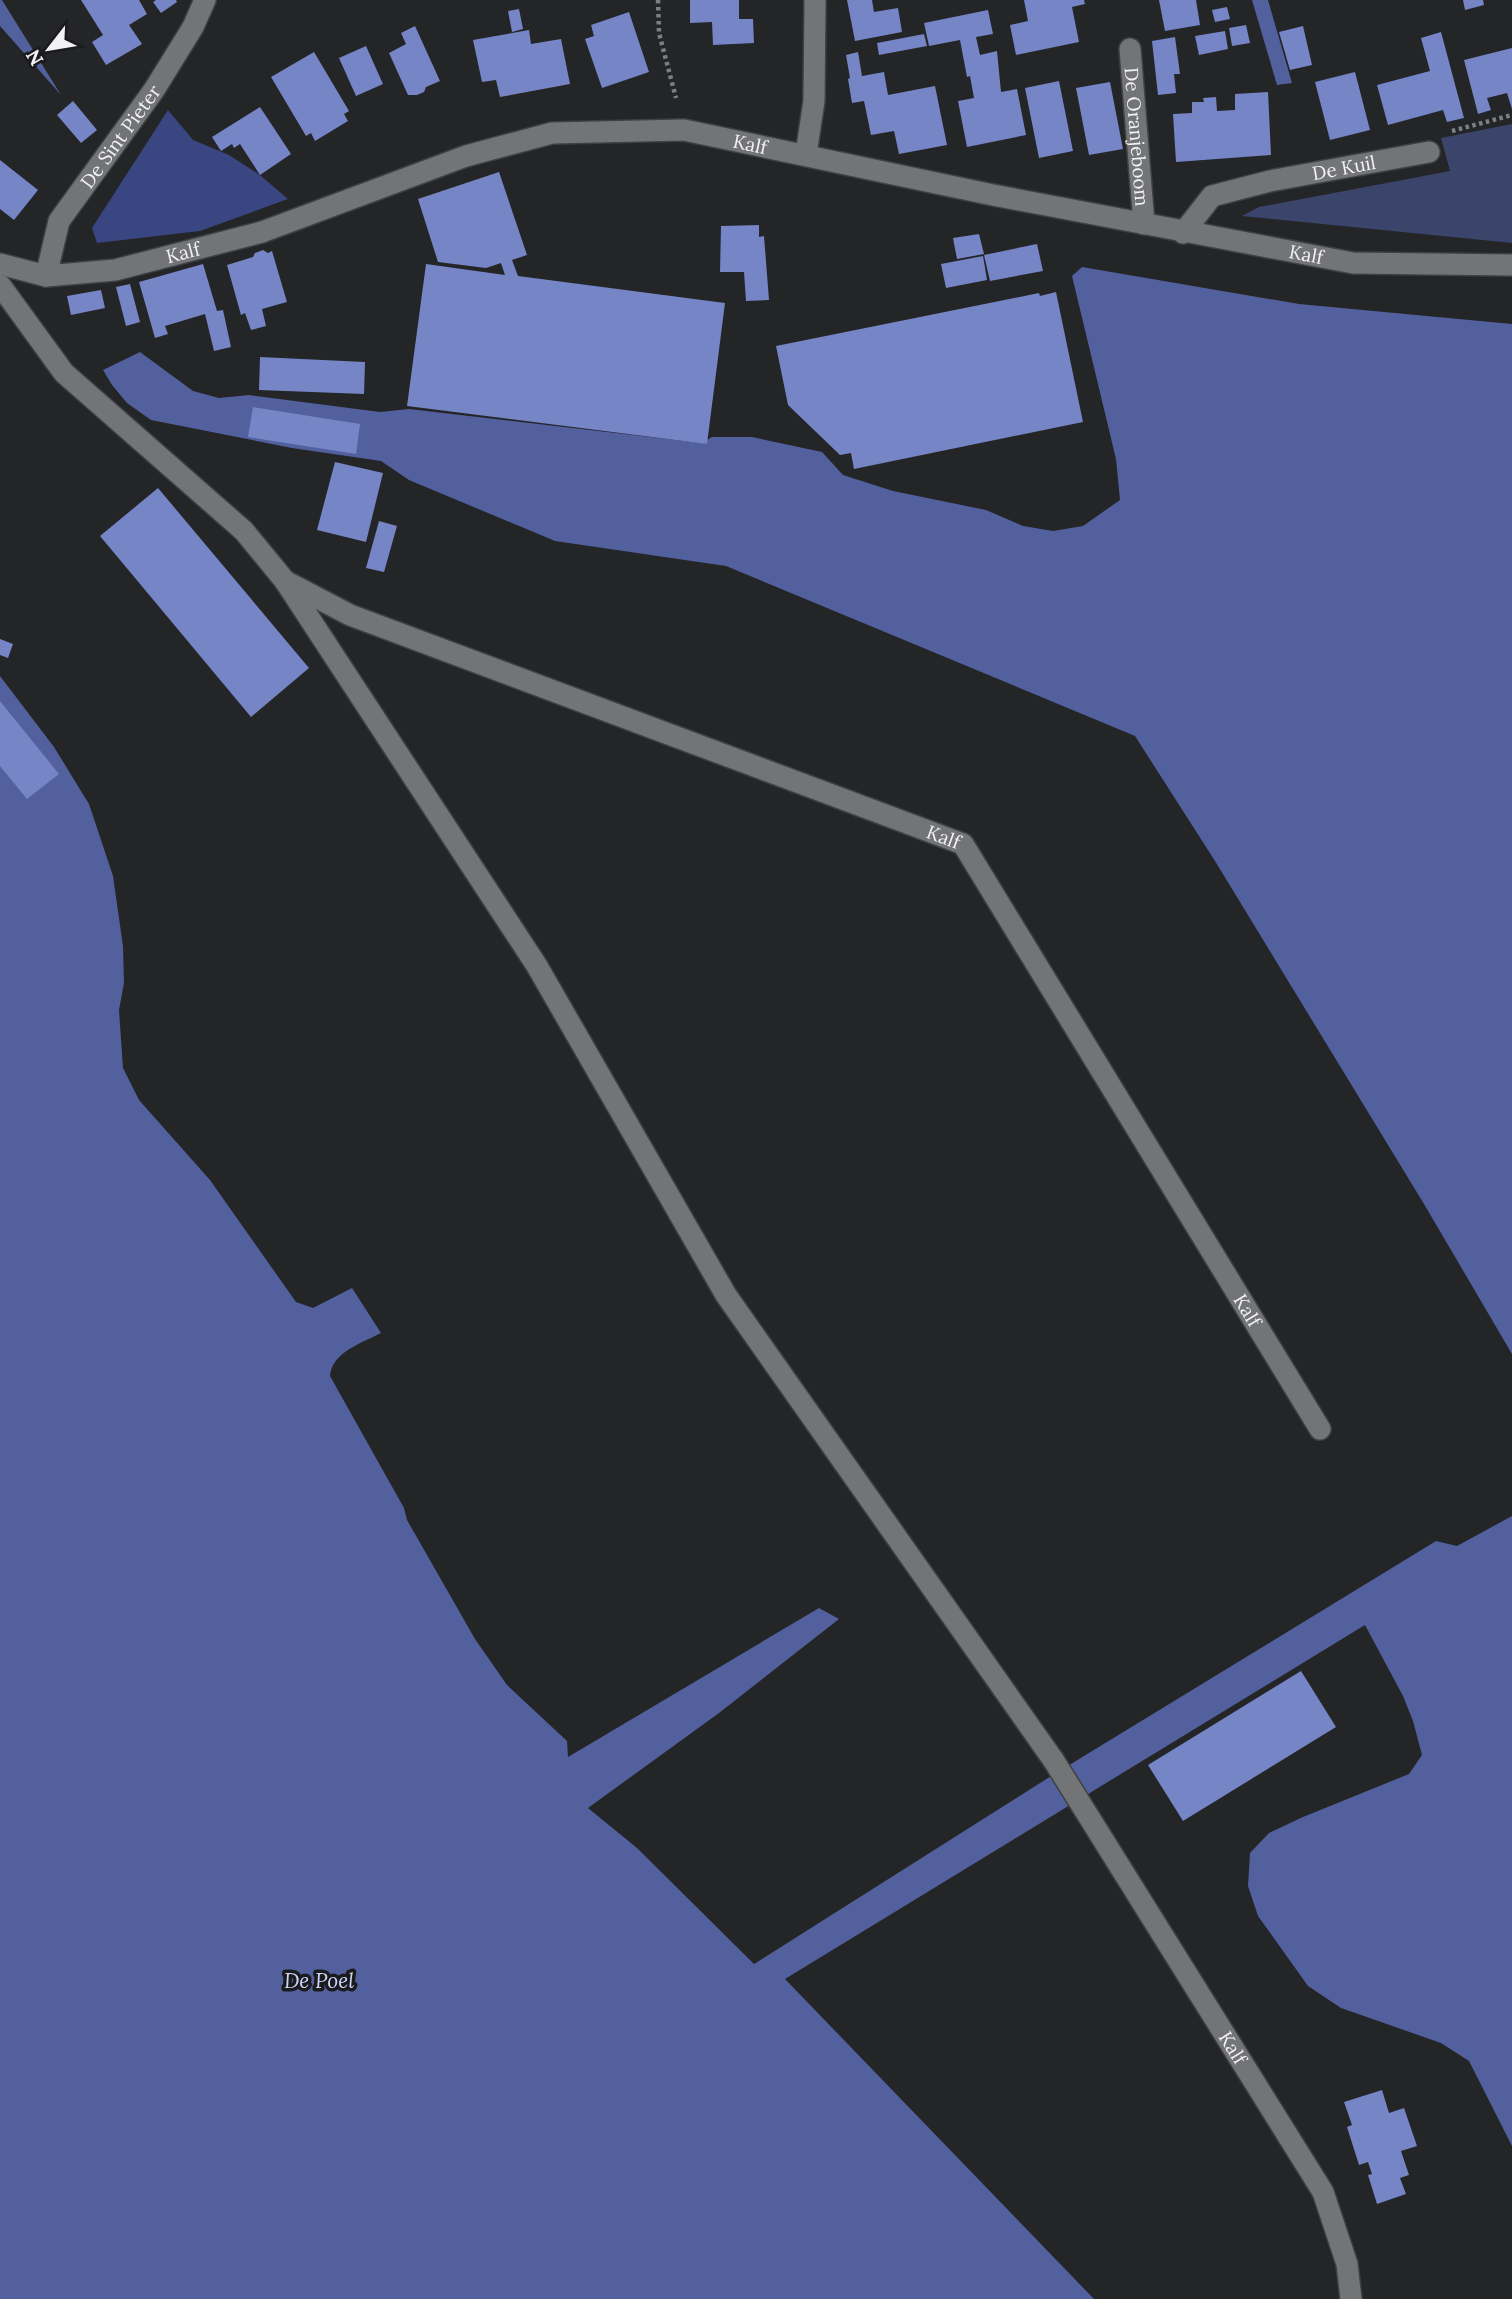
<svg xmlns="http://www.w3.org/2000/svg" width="1512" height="2299" viewBox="0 0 1512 2299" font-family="Lora,serif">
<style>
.green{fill:#3b446a}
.forest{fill:#3a4681}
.water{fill:#52609e}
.building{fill:#7585c6}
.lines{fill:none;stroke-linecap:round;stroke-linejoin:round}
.service-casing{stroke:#3f4042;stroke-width:24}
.minor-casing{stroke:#3f4042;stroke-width:24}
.path{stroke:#7e7f81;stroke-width:4.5;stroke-dasharray:3.5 3.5;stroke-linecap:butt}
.service{stroke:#737476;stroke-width:21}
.minor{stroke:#737476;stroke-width:21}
.labels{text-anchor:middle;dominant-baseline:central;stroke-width:7;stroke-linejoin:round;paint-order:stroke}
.street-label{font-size:19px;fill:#f2f2f4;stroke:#1b1b1d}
.water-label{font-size:21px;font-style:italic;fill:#ccd6fb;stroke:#1b1b1d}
</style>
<rect width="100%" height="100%" fill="#242527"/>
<path class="green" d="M1512 124V243L1242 216 1259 207 1450 171 1441 138Z"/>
<path class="forest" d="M168 110 193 140 229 155 260 175 288 199 200 231 97 243 92 228Z"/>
<g class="water">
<path d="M0 0H2L61 95 0 26Z"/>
<path d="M1252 0H1268L1292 83 1277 85Z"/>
<path d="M1082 267 1299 304 1512 324V1354L1424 1204 1215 861 1135 736 726 566 555 541 409 480 381 461 292 448 151 420 127 403 112 385 103 370 140 352 193 391 219 398 249 395 380 412 409 409 702 443 712 437H752L822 452 843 475 893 491 986 510 1023 526 1053 531 1083 526 1120 500 1116 459 1072 276Z"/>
<path d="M0 676 54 747 89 804 113 876 123 946 124 983 119 1010 123 1068 139 1100 210 1180 296 1302 313 1308 352 1288 381 1333C362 1343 332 1352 330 1376L404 1508 407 1520 475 1639 507 1685 567 1741 568 1757 819 1608 839 1619 719 1713 588 1808 637 1848 754 1964 1048 1778 1436 1541 1457 1546 1512 1516V2146L1469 2061 1441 2043 1341 2008 1308 1986 1258 1916 1248 1886 1250 1853 1269 1833 1303 1817 1409 1774 1422 1755 1413 1721 1403 1696 1365 1625 785 1979 1094 2299H0Z"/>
</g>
<g class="building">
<path d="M81 0H139L147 14 129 25 142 44 106 65 92 42 103 35Z"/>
<path d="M156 0H176L177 2 161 13 153 2Z"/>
<path d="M690 0H739V19H753L754 43 713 45 712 22 690 23Z"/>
<path d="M847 0H872L874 12 898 8 902 32 855 41Z"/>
<path d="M1024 0H1084L1085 4 1072 7 1079 42 1016 55 1010 25 1028 21Z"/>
<path d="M1159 0H1196L1200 25 1165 31Z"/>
<path d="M1463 0H1483L1484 5 1465 10Z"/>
<path d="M1227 7 1230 19 1215 22 1212 10Z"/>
<path d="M519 9 523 29 512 32 508 11Z"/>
<path d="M988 10 993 34 976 37 980 55 997 51 1001 92 1017 89 1026 135 967 147 958 101 974 98 970 76 967 77 960 40 929 46 924 23Z"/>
<path d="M629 12 649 72 602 88 585 39 594 36 591 25Z"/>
<path d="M1246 25 1250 43 1232 46 1229 28Z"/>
<path d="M415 26 440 81 426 87 424 92 417 95H408L389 53 406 44 401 33Z"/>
<path d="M1303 26 1312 65 1290 70 1279 32Z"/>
<path d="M529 30 531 44 561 39 570 84 500 97 496 80 482 82 473 40Z"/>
<path d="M1225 31 1228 49 1199 55 1195 36Z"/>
<path d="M1441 32 1464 118 1447 122 1443 110 1388 125 1377 85 1430 71 1421 38Z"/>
<path d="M924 34 927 46 879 55 877 43Z"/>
<path d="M1175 37 1180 74H1174L1176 93 1158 95 1152 41Z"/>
<path d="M366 46 383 84 356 96 339 58Z"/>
<path d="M1512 48V109L1507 93 1487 98 1491 110 1478 114 1464 60Z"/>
<path d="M314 52 349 111 344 114 348 121 315 141 311 133 306 136 271 77Z"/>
<path d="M858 52 862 76 884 72 888 95 935 86 947 145 899 154 894 131 871 135 864 101 852 103 848 79 850 78 846 55Z"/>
<path d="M1355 72 1370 130 1330 140 1315 82Z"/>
<path d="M1059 81 1073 151 1039 158 1025 88Z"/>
<path d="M1110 82 1123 149 1089 155 1076 88Z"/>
<path d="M1268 92 1271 155 1176 162 1173 114 1192 113V102H1204L1203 98 1216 97 1217 111 1235 110V94Z"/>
<path d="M73 101 97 130 81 143 57 115Z"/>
<path d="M260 107 291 154 260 175 240 144 234 148 232 144 221 151 212 137Z"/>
<path d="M0 160 38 190 14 220 0 209Z"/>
<path d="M499 172 527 255 512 260 518 276 725 303 707 444 407 406 426 264 505 275 501 263 486 268 438 262 418 199Z"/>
<path d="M759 225V237L764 236 769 300 746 301 744 272H720L721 226Z"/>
<path d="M979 234 984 254 957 259 953 238Z"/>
<path d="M1037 244 1043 271 990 281 984 255Z"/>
<path d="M263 250 268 253 272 251 287 302 262 309 266 326 251 330 245 313 241 315 227 265 253 257 255 253Z"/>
<path d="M983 256 987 280 946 288 941 264Z"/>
<path d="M203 264 217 311 223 310 231 347 214 351 205 314 165 326 168 334 155 338 139 282Z"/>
<path d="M130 284 140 322 126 326 116 287Z"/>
<path d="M101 290 105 308 71 315 67 296Z"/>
<path d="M1056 292 1083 422 854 469 851 453 840 455 788 405 776 346 1039 293 1040 296Z"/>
<path d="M260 357 365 362 364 394 259 390Z"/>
<path d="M253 407 360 424 356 454 248 437Z"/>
<path d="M335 462 383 473 366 542 317 530Z"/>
<path d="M158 488 309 668 251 717 100 536Z"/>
<path d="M379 521 397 526 384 572 366 568Z"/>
<path d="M0 639 13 644 8 658 0 655Z"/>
<path d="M0 701 59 774 27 799 0 766Z"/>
<path d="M1301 1671 1336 1727 1183 1821 1148 1765Z"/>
<path d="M1382 2090 1389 2113 1404 2108 1417 2146 1401 2151 1409 2175 1400 2178 1406 2194 1377 2204 1368 2175 1372 2174 1368 2162 1359 2165 1347 2127 1352 2125 1344 2102Z"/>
</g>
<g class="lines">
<defs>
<g id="service">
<path id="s1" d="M285 581 350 615 963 844 1320 1429"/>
<path id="s2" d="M1054 1761 1323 2192 1347 2264 1351 2299"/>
</g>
<g id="minor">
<path id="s3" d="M1130 49 1144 224"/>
<path d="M806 154 814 101 815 0"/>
<path id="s4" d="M1183 233 1212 196 1270 181 1429 152"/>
<path id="s5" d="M0 264 46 276 115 270 262 232 466 156 552 133 684 130 993 195 1353 263 1512 265"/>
<path id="s6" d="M46 276 59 221 154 90 193 27 205 0"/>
<path d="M0 285 64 373 244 531 285 581 537 966 726 1295 1054 1761"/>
</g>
</defs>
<use href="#service" class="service-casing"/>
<use href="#minor" class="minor-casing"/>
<g class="path">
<path d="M658 0 659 33 676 98"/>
<path d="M1452 131 1512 115"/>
</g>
<use href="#service" class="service"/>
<use href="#minor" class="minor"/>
</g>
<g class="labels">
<g class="street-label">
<text stroke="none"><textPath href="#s6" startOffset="161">De Sint Pieter</textPath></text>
<text stroke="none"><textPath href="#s3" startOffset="88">De Oranjeboom</textPath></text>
<text stroke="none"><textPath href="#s5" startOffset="775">Kalf</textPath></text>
<text stroke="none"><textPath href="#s4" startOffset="182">De Kuil</textPath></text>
<text stroke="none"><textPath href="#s5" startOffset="187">Kalf</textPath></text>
<text stroke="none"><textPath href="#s5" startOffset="1342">Kalf</textPath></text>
<text stroke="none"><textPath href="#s1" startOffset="707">Kalf</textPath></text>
<text stroke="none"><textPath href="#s1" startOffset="1274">Kalf</textPath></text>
<text stroke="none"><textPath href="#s2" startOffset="338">Kalf</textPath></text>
</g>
<g class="water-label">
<text x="319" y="1980">De Poel</text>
</g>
</g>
<g transform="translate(49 49) rotate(239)" stroke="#1b1b1d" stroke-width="5" paint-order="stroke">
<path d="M0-5L12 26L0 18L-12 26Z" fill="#f2f2f4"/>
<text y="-10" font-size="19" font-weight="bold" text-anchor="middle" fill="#f2f2f4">N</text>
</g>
</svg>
